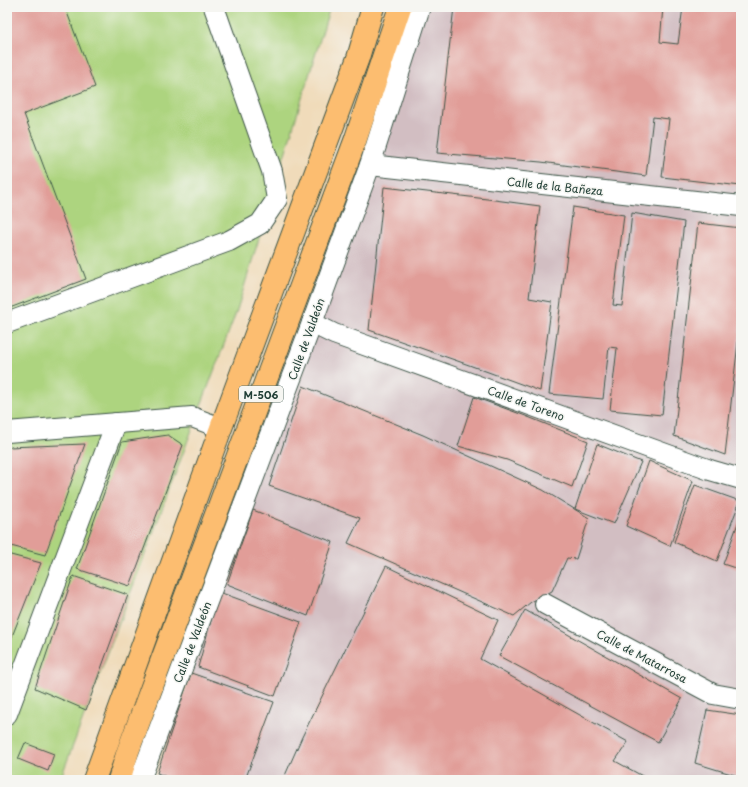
<svg xmlns="http://www.w3.org/2000/svg" width="748" height="787" viewBox="0 0 748 787" font-family="'Playpen Sans',sans-serif">
<style>
.industrial{fill:#d2bec2}
.green{fill:#add47f;stroke:#66885a}
.building{fill:#e19d98}
.lines{fill:none;stroke-linecap:round;stroke-linejoin:round}
.minor-casing{stroke:#3e5548;stroke-width:22}
.major-casing{stroke:#3e5548;stroke-width:24}
.minor{stroke:#fff;stroke-width:20}
.major{stroke:#fcbd6f;stroke-width:22}
.labels{text-anchor:middle;dominant-baseline:central;stroke-width:3;stroke-linejoin:round;paint-order:stroke}
.shield{fill:#f6f6f2;stroke:#60746d;stroke-width:1}
.shield-label{font-size:10px;font-weight:bold;fill:#1f3d34}
.street-label{font-size:11px;fill:#1f3d34;stroke:#f6f6f2}
</style>
<rect width="100%" height="100%" fill="#f6f6f2"/>
<filter id="ink" filterUnits="userSpaceOnUse"><feTurbulence type="fractalNoise" baseFrequency=".025" numOctaves="2"/><feDisplacementMap in="SourceGraphic" scale="8" xChannelSelector="R" yChannelSelector="G"/><feConvolveMatrix kernelMatrix="1 2 1 2 8 2 1 2 1" color-interpolation-filters="sRGB"/></filter>
<filter id="wash" filterUnits="userSpaceOnUse"><feTurbulence type="fractalNoise" baseFrequency=".012" numOctaves="4" result="noise"/><feDisplacementMap in="SourceGraphic" scale="16" xChannelSelector="R" yChannelSelector="G"/><feGaussianBlur stdDeviation="0.9" result="paint"/><feColorMatrix in="noise" values="0 0 0 0 0 0 0 0 0 0 0 0 0 0 0 0 0 1.4 0 .05"/><feComposite in="paint" operator="in"/></filter>
<g filter="url(#wash)">
<rect width="100%" height="100%" fill="#f0dbba"/>
<path class="industrial" d="M412 7H741V780H155L381 115Z"/>
<path class="green" d="M7 7H330L237 310 60 780H7Z"/>
<g id="blocks">
<g class="building">
<path d="M7 7H65L95 87 24 114 86 279 7 309Z"/>
<path d="M454 7H663L660 42 678 44 683 7H741V186L662 177 669 119 653 117 646 176 541 162 437 153Z"/>
<path d="M384 187 487 199 540 206 529 298 552 302 540 391 469 365 369 330Z"/>
<path d="M573 207 624 215 613 305 622 306 632 213 684 222 662 415 610 410 617 348 609 347 603 399 549 394Z"/>
<path d="M698 223 741 228V317L725 455 674 436Z"/>
<path d="M303 386 423 435 543 490 589 518 576 559 567 558 552 591 531 602 514 616 348 543 360 518 269 486Z"/>
<path d="M474 397 523 415 588 441 572 487 507 460 458 446Z"/>
<path d="M168 435 183 445 130 586 77 569 122 442Z"/>
<path d="M85 444 45 555 7 545V454L9 447Z"/>
<path d="M597 444 641 462 614 524 575 509Z"/>
<path d="M649 461 693 481 670 546 626 526Z"/>
<path d="M695 485 740 501 717 561 674 542Z"/>
<path d="M253 510 333 542 308 616 227 584Z"/>
<path d="M741 515V570L723 564Z"/>
<path d="M7 554 41 563 7 649Z"/>
<path d="M386 566 498 620 480 659 628 742 615 761 646 778 645 780H283L302 737Z"/>
<path d="M73 576 128 595 86 710 35 688Z"/>
<path d="M219 592 301 622 275 696 198 667Z"/>
<path d="M525 610 682 699 658 742 499 656Z"/>
<path d="M191 673 274 702 245 780H174L157 773Z"/>
<path d="M707 710 741 715V777L695 763Z"/>
<path d="M25 743 54 754 48 771 18 759Z"/>
</g>
</g>
</g>
<g filter="url(#ink)">
<use href="#blocks" fill-opacity="0" stroke="#3e5548" stroke-width="1"/>
<g class="lines">
<defs>
<g id="minor">
<path d="M370 165 741 206"/>
<path d="M7 323 229 241 260 224 277 199 272 171 214 7"/>
<path d="M312 323 334 334 710 470 741 479"/>
<path d="M7 432 192 417 221 428"/>
<path d="M545 604 713 694 741 699"/>
<path d="M7 714 116 423"/>
<path d="M140 780 312 323 370 165 420 7"/>
</g>
<g id="major">
<path d="M94 780 221 428 358 58 373 7"/>
<path d="M119 780 128 751 355 141 400 7"/>
</g>
</defs>
<use href="#minor" class="minor-casing"/>
<use href="#major" class="major-casing"/>
<use href="#minor" class="minor"/>
<use href="#major" class="major"/>
</g>
</g>
<g class="labels">
<rect class="shield" x="239" y="386" width="44" height="16" rx="3"/>
<g class="shield-label">
<text x="261" y="394">M-506</text>
</g>
<g class="street-label">
<text transform="translate(555 186) rotate(6)">Calle de la Bañeza</text>
<text transform="translate(306 339) rotate(-70)">Calle de Valdeón</text>
<text transform="translate(526 403) rotate(20)">Calle de Toreno</text>
<text transform="translate(192 642) rotate(-69)">Calle de Valdeón</text>
<text transform="translate(642 656) rotate(28)">Calle de Matarrosa</text>
</g>
</g>
<rect width="748" height="787" fill="none" stroke="#f6f6f2" stroke-width="24"/>
</svg>
